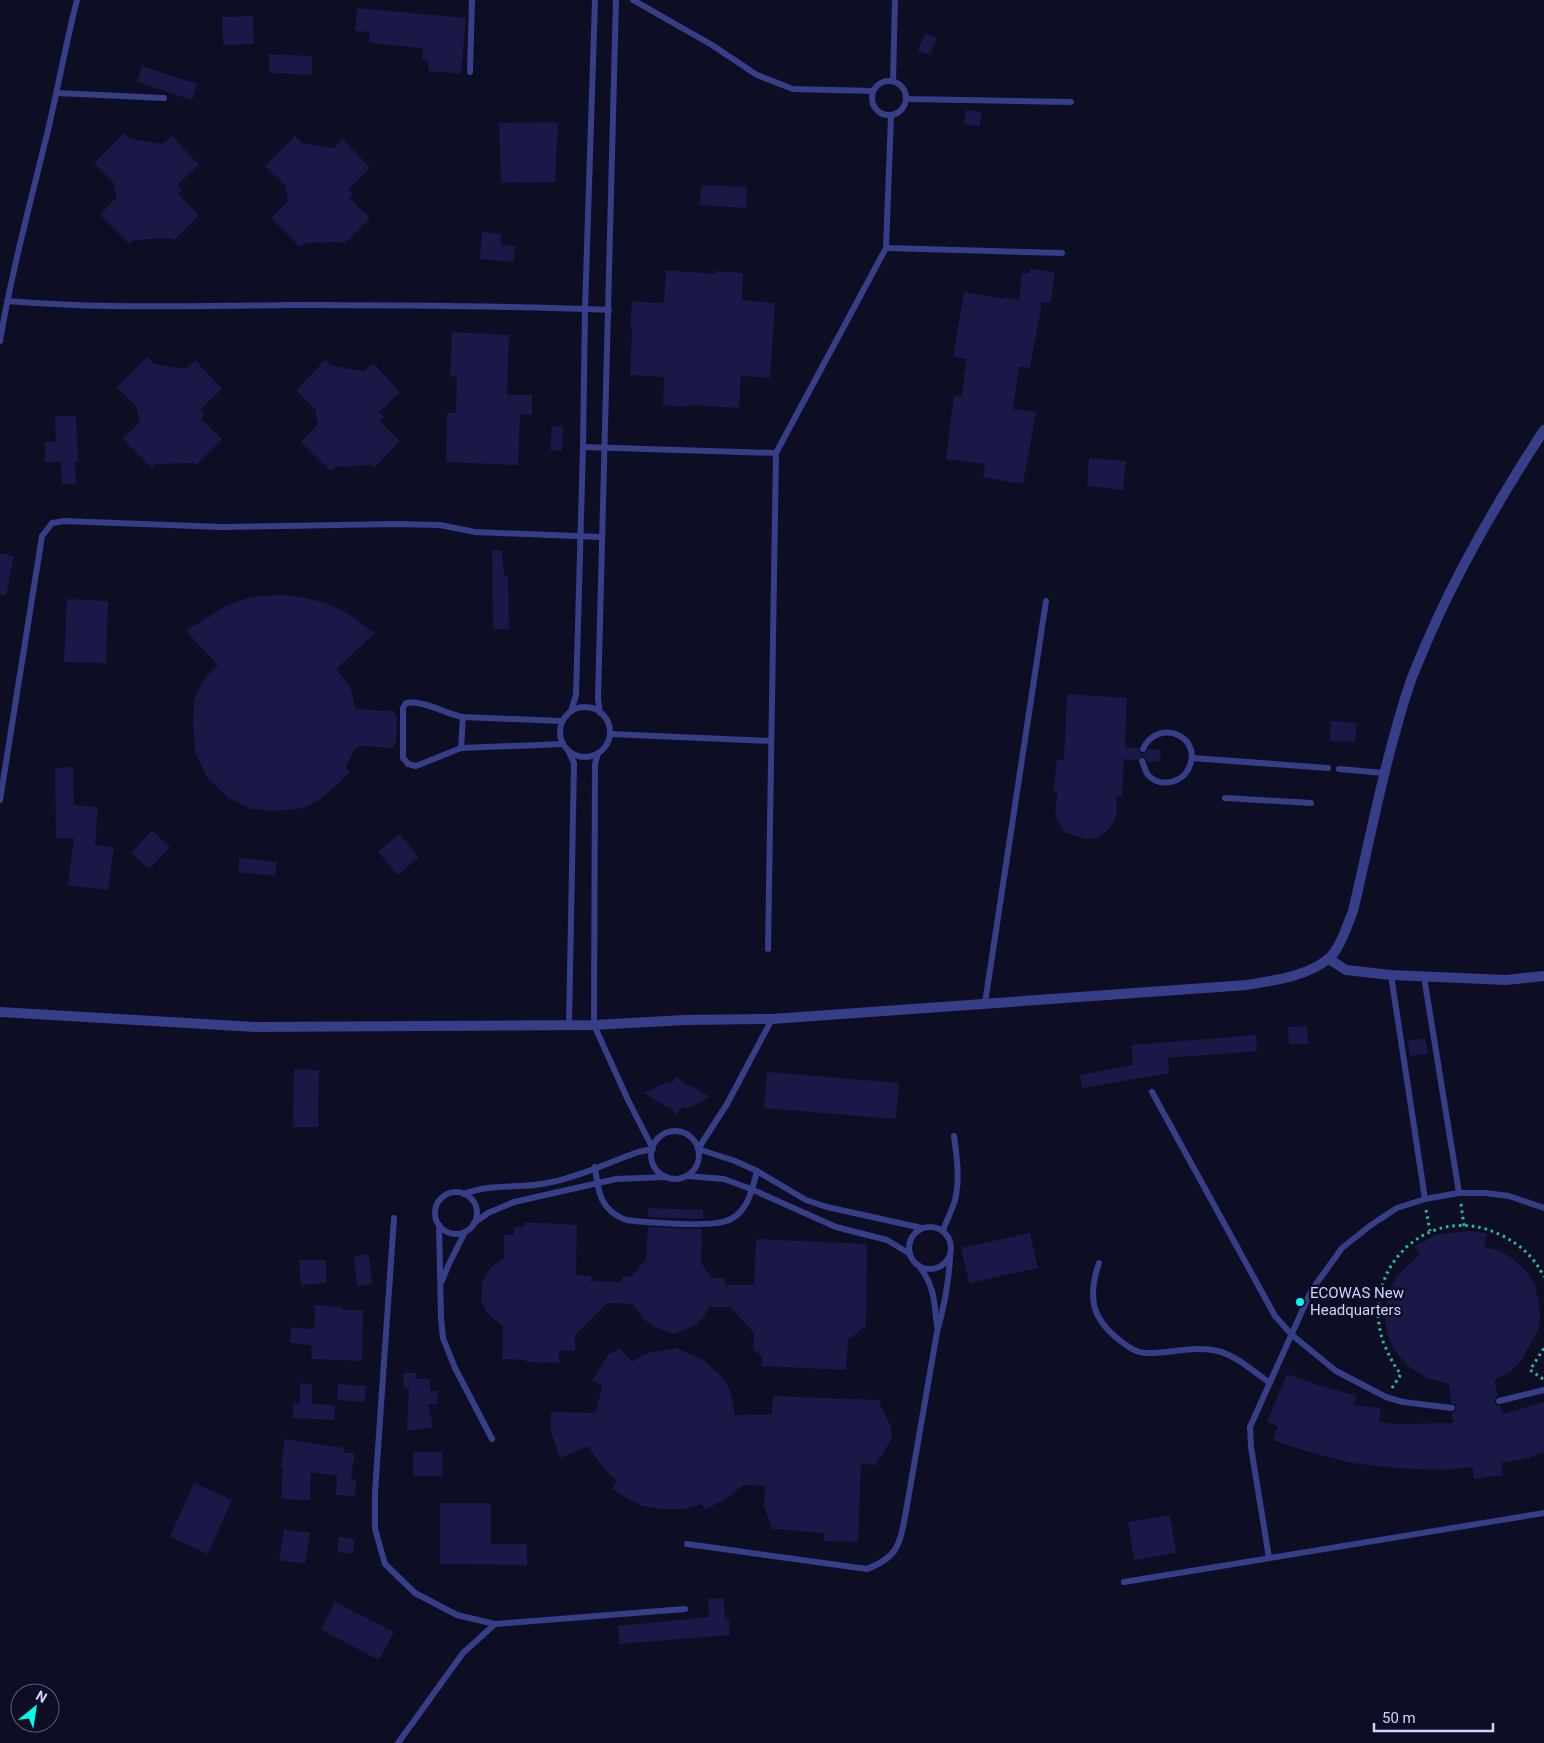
<svg xmlns="http://www.w3.org/2000/svg" width="1544" height="1743" viewBox="0 0 1544 1743" font-family="Roboto,sans-serif">
<style>
.building{fill:#1a1846}
.lines{fill:none;stroke-linecap:round;stroke-linejoin:round}
.path{stroke:#27bc9d;stroke-width:3;stroke-dasharray:2.5 4;stroke-linecap:butt}
.lane{stroke:#353e86;stroke-width:6}
.street{stroke:#353e86;stroke-width:10}
.poi-dot{fill:#00fbef;stroke:#0d0d24;stroke-width:2}
.labels{text-anchor:middle;dominant-baseline:central;stroke-width:5;stroke-linejoin:round;paint-order:stroke}
.poi-label{font-size:15px;fill:#d0d2ff;stroke:#0d0d24;text-anchor:start}
</style>
<rect width="100%" height="100%" fill="#0d0d24"/>
<g class="building">
<path d="M357 8 466 18 461 74 428 71 429 61 422 60 423 48 369 43 370 32 355 31Z"/>
<path d="M253 16 254 44 223 45 222 17Z"/>
<path d="M925 33 937 38 930 55 918 51Z"/>
<path d="M269 54 312 56V75L269 73Z"/>
<path d="M142 66 197 84 192 100 137 82Z"/>
<path d="M966 110 982 112 980 126 964 124Z"/>
<path d="M547 122 558 123 555 182 501 183 499 123Z"/>
<path d="M124 133 131 139 163 144 172 136 199 165 177 185 182 190 178 194 199 215 173 241 171 238 133 240 129 244 100 215 117 197 113 182 94 163Z"/>
<path d="M295 136 302 143 334 148 343 139 370 168 349 189 353 194 349 198 370 218 344 244 342 242 305 243 300 247 271 218 288 201 285 185 265 166Z"/>
<path d="M701 185 747 187 746 208 700 205Z"/>
<path d="M482 232 501 234V245L515 246 514 262 480 259Z"/>
<path d="M1030 269 1055 272 1051 303 1042 302 1030 368 1019 366 1013 409 1036 412 1023 484 983 477 985 464 946 459 954 395 962 396 966 359 953 356 964 292 1005 299V297L1019 300 1022 273 1029 274Z"/>
<path d="M666 270 715 274V271L743 273 742 300 775 303 770 378 741 376 739 408 689 405V407L663 405 664 377 630 375 632 329H630L632 301 664 303Z"/>
<path d="M452 332 509 335 507 395H532V415L520 414 518 465 446 462 447 413H456L457 377 450 376Z"/>
<path d="M147 357 154 364 186 369 195 360 222 389 200 410 205 415 201 419 222 439 196 465 194 463 156 464 152 468 123 439 140 422 136 406 117 387Z"/>
<path d="M325 360 332 366 364 371 373 363 400 392 379 412 384 417 380 421 400 441 374 468 372 465 335 467 331 471 301 442 318 424 315 409 296 390Z"/>
<path d="M55 416H76L78 462H75L76 484H62L61 462H45V442H56Z"/>
<path d="M552 426 563 427 562 451 550 450Z"/>
<path d="M1089 458 1126 461 1123 490 1087 486Z"/>
<path d="M492 550H502L504 576H508L509 629H493Z"/>
<path d="M0 553 14 556 6 595H0Z"/>
<path d="M280 595 302 597 326 603 348 614 375 633 336 669 350 686 356 709 393 711 397 716 396 743 392 748 361 746 355 749 346 766 349 772 339 783 319 800 304 808 277 811 250 809 229 798 208 779 195 752 193 723 194 699 204 679 218 665 186 631 227 605 251 597Z"/>
<path d="M67 599 108 601 106 663 64 662Z"/>
<path d="M1067 694 1127 698 1125 747 1138 748 1140 753 1143 754 1149 749 1161 750 1160 762 1147 761 1145 757 1142 756 1137 760 1124 759 1122 797 1116 796 1117 812 1114 821 1109 829 1103 834 1096 838 1086 839 1066 833 1060 825 1056 817 1055 809 1058 793H1053L1057 759 1064 760Z"/>
<path d="M1331 721 1357 723 1355 742 1330 741Z"/>
<path d="M73 767 74 805 98 807 95 845 114 847 108 890 68 885 74 838H56L55 768Z"/>
<path d="M152 830 170 847 149 869 131 853Z"/>
<path d="M399 834 419 857 398 875 378 852Z"/>
<path d="M239 858 277 862 275 876 238 872Z"/>
<path d="M1307 1026 1308 1044H1289L1288 1027Z"/>
<path d="M1256 1035 1257 1051 1167 1058 1170 1073 1082 1088 1080 1075 1133 1065 1131 1045Z"/>
<path d="M1425 1038 1428 1053 1410 1056 1408 1041Z"/>
<path d="M294 1069 319 1070 318 1127H293Z"/>
<path d="M767 1072 899 1083 896 1119 764 1108Z"/>
<path d="M677 1077 685 1084 689 1085 710 1097 689 1108 683 1107 676 1114 670 1108 665 1106 644 1093 665 1083H670Z"/>
<path d="M648 1208 703 1210V1219L648 1217Z"/>
<path d="M525 1222 577 1225 576 1275 592 1276 591 1281 621 1282 622 1277 632 1276 646 1259 648 1227 702 1229 701 1263 712 1278H725V1285H754L756 1239 867 1244 866 1326 848 1340 846 1370 762 1366V1357L753 1349 754 1333 730 1307H709L704 1316 696 1325 674 1334 655 1327 643 1319 633 1304 607 1303 575 1335V1351L559 1350V1363L526 1362V1360L502 1359 503 1326 490 1316 485 1309 481 1300 482 1282 491 1267 504 1258V1235H514V1227H524Z"/>
<path d="M1468 1231 1487 1233 1484 1247 1497 1250 1512 1258 1525 1270 1535 1284 1539 1303 1540 1318 1538 1331 1520 1362 1511 1371 1494 1380 1498 1396 1495 1398 1494 1402 1496 1405 1501 1406 1503 1414 1544 1402V1452L1525 1459 1501 1463 1503 1475 1474 1479 1473 1467 1445 1470 1395 1468 1351 1463 1306 1451 1273 1440 1278 1426 1267 1422 1287 1374 1318 1385 1356 1396 1354 1405 1381 1408 1379 1422 1398 1424 1453 1423 1452 1413 1456 1411 1457 1408 1455 1404 1451 1403 1449 1384 1427 1378 1408 1366 1394 1350 1387 1334 1385 1315 1389 1292 1397 1276 1420 1254 1414 1246 1436 1235Z"/>
<path d="M1030 1233 1038 1268 969 1283 961 1248Z"/>
<path d="M369 1254 372 1284 357 1286 354 1256Z"/>
<path d="M299 1260H326V1283L301 1285Z"/>
<path d="M315 1305 342 1307V1310H363L362 1361 312 1359 311 1345 290 1343 291 1327 314 1329Z"/>
<path d="M619 1348 632 1361 648 1353 676 1348 704 1360 723 1378 730 1390 735 1415 772 1414 773 1396 880 1400 881 1407 891 1427 892 1437 883 1454 877 1460V1465L861 1464 858 1542 824 1541V1533L772 1529 764 1506 765 1486 743 1485 732 1495 705 1510 702 1504 685 1509H660L643 1506 630 1500 612 1489 617 1481 605 1470 588 1446 560 1458 550 1429 551 1412 596 1413 602 1385 592 1381 608 1355Z"/>
<path d="M403 1373H416L417 1379H430V1391H438L437 1404H428L433 1427 407 1431 409 1388H404Z"/>
<path d="M300 1383 312 1384V1404L335 1405 334 1420 293 1418V1403L300 1404Z"/>
<path d="M338 1384 366 1386 365 1402 337 1400Z"/>
<path d="M285 1439 344 1448 345 1453H355L351 1479 356 1480 355 1496 336 1495 337 1476 311 1472 310 1500 281 1499 283 1468H281Z"/>
<path d="M413 1452H442L443 1476H413Z"/>
<path d="M194 1483 232 1500 208 1554 170 1537Z"/>
<path d="M440 1503H491V1544H527V1565L440 1564Z"/>
<path d="M1170 1515 1176 1553 1134 1560 1128 1522Z"/>
<path d="M284 1529 310 1533 305 1564 279 1560Z"/>
<path d="M339 1537 355 1539 353 1554 337 1552Z"/>
<path d="M724 1598 725 1619H729L730 1635 619 1644 618 1626 709 1617 708 1599Z"/>
<path d="M335 1602 394 1632 379 1660 321 1630Z"/>
</g>
<g class="lines">
<g class="path">
<path d="M1461 1204 1464 1226"/>
<path d="M1426 1210 1430 1231"/>
<path d="M1543 1379 1530 1370 1544 1348"/>
<path d="M1392 1388 1401 1374C1393 1365 1389 1355 1384 1344 1357 1271 1428 1199 1501 1235 1521 1245 1534 1257 1544 1277"/>
</g>
<g class="lane">
<path d="M633 0 712 45 757 75 793 89 873 91"/>
<path d="M470 72 472 0"/>
<circle cx="889" cy="98" r="17"/>
<path d="M893 81 895 0"/>
<path d="M57 93 164 98"/>
<path d="M906 99 1071 102"/>
<path d="M886 248 1062 253"/>
<path d="M7 301C102 309 199 306 294 305 399 305 504 306 609 310"/>
<path d="M0 341C12 270 31 200 48 130 58 87 66 43 77 0"/>
<path d="M583 447 776 453"/>
<circle cx="585" cy="732" r="25"/>
<path d="M571 711 576 695 583 447 585 309 595 0"/>
<path d="M600 713 598 699 616 0"/>
<path d="M561 721 463 717C445 714 425 700 406 703L403 708V758L408 764 416 766 461 748 563 744"/>
<path d="M610 734 771 741"/>
<path d="M461 748 463 717"/>
<path d="M569 752 574 763 569 1025"/>
<path d="M1192 758 1328 768"/>
<path d="M1142 761C1144 765 1145 771 1148 775 1161 789 1185 782 1190 765 1201 735 1157 718 1143 749"/>
<path d="M1339 769 1384 773"/>
<path d="M1225 798 1311 803"/>
<path d="M0 800 42 536 52 523 64 521 221 527 395 524 440 525 475 532 601 537"/>
<path d="M768 949 776 453 886 248 891 116"/>
<path d="M1391 975 1425 1199"/>
<path d="M1424 977 1459 1193"/>
<path d="M985 1003 1046 601"/>
<path d="M772 1019 727 1104 698 1149 735 1161 757 1171 806 1200 827 1207 922 1228"/>
<path d="M1152 1092 1275 1316 1292 1335 1336 1371 1386 1397 1403 1402 1452 1408"/>
<circle cx="675" cy="1155" r="24"/>
<path d="M595 1167C598 1192 600 1210 626 1220 648 1222 707 1228 726 1221 733 1219 740 1213 744 1207 751 1198 754 1182 757 1171"/>
<path d="M687 1176 724 1179 751 1189 836 1227 887 1240 910 1254"/>
<circle cx="456" cy="1213" r="21"/>
<path d="M464 1194C491 1183 520 1189 547 1183 576 1178 610 1162 638 1152L653 1149 628 1100 594 1025 595 764 598 753"/>
<path d="M394 1218 375 1492V1529L385 1564 415 1593 457 1615 495 1624"/>
<path d="M474 1223 488 1213 514 1202 616 1179 666 1177"/>
<path d="M439 1225 441 1318 443 1338 455 1368 492 1439"/>
<circle cx="930" cy="1248" r="21"/>
<path d="M943 1230C947 1220 952 1210 955 1200 960 1179 957 1158 954 1136"/>
<path d="M1099 1263C1087 1298 1092 1320 1122 1342 1128 1347 1138 1353 1146 1353 1170 1354 1194 1345 1218 1351 1237 1356 1254 1372 1270 1383"/>
<path d="M920 1267C935 1288 934 1301 937 1326"/>
<path d="M442 1281 448 1266 465 1232"/>
<path d="M1499 1401 1544 1390"/>
<path d="M687 1544 867 1569C897 1557 899 1547 905 1517L937 1332C944 1307 949 1282 950 1256"/>
<path d="M1269 1558 1251 1447 1250 1427 1311 1291 1342 1248 1371 1225 1397 1208 1425 1199 1459 1193H1485L1509 1196 1544 1208"/>
<path d="M1124 1582 1544 1513"/>
<path d="M398 1743 463 1653 495 1624 685 1609"/>
</g>
<g class="street">
<path d="M1329 959 1346 970 1391 975 1506 980 1544 976"/>
<path d="M0 1012 255 1027 594 1025 685 1020 772 1019 1247 985C1274 980 1306 977 1328 959 1340 950 1347 925 1353 911 1371 835 1385 758 1410 683 1418 661 1428 639 1438 617 1468 552 1505 490 1544 430"/>
</g>
</g>
<circle class="poi-dot" cx="1300" cy="1302" r="5"/>
<g class="labels">
<g class="poi-label">
<text x="1310" y="1293">ECOWAS New<tspan x="1310" dy="17">Headquarters</tspan></text>
</g>
</g>
<g transform="translate(35 1708) rotate(30)"><circle r="24" fill="#0d0d24" stroke="#5b5c7c"/>
<path d="M0-4L9 19L0 12L-9 19Z" fill="#00fbef"/>
<text y="-8" font-size="14" font-weight="bold" text-anchor="middle" fill="#d0d2ff">N</text>
</g>
<path d="M1374 1723v8h119v-8" fill="none" stroke="#d0d2ff" stroke-width="2.5"/>
<text x="1382" y="1723" font-size="15" fill="#d0d2ff" stroke="#0d0d24" stroke-width="4" paint-order="stroke">50 m</text>
</svg>
